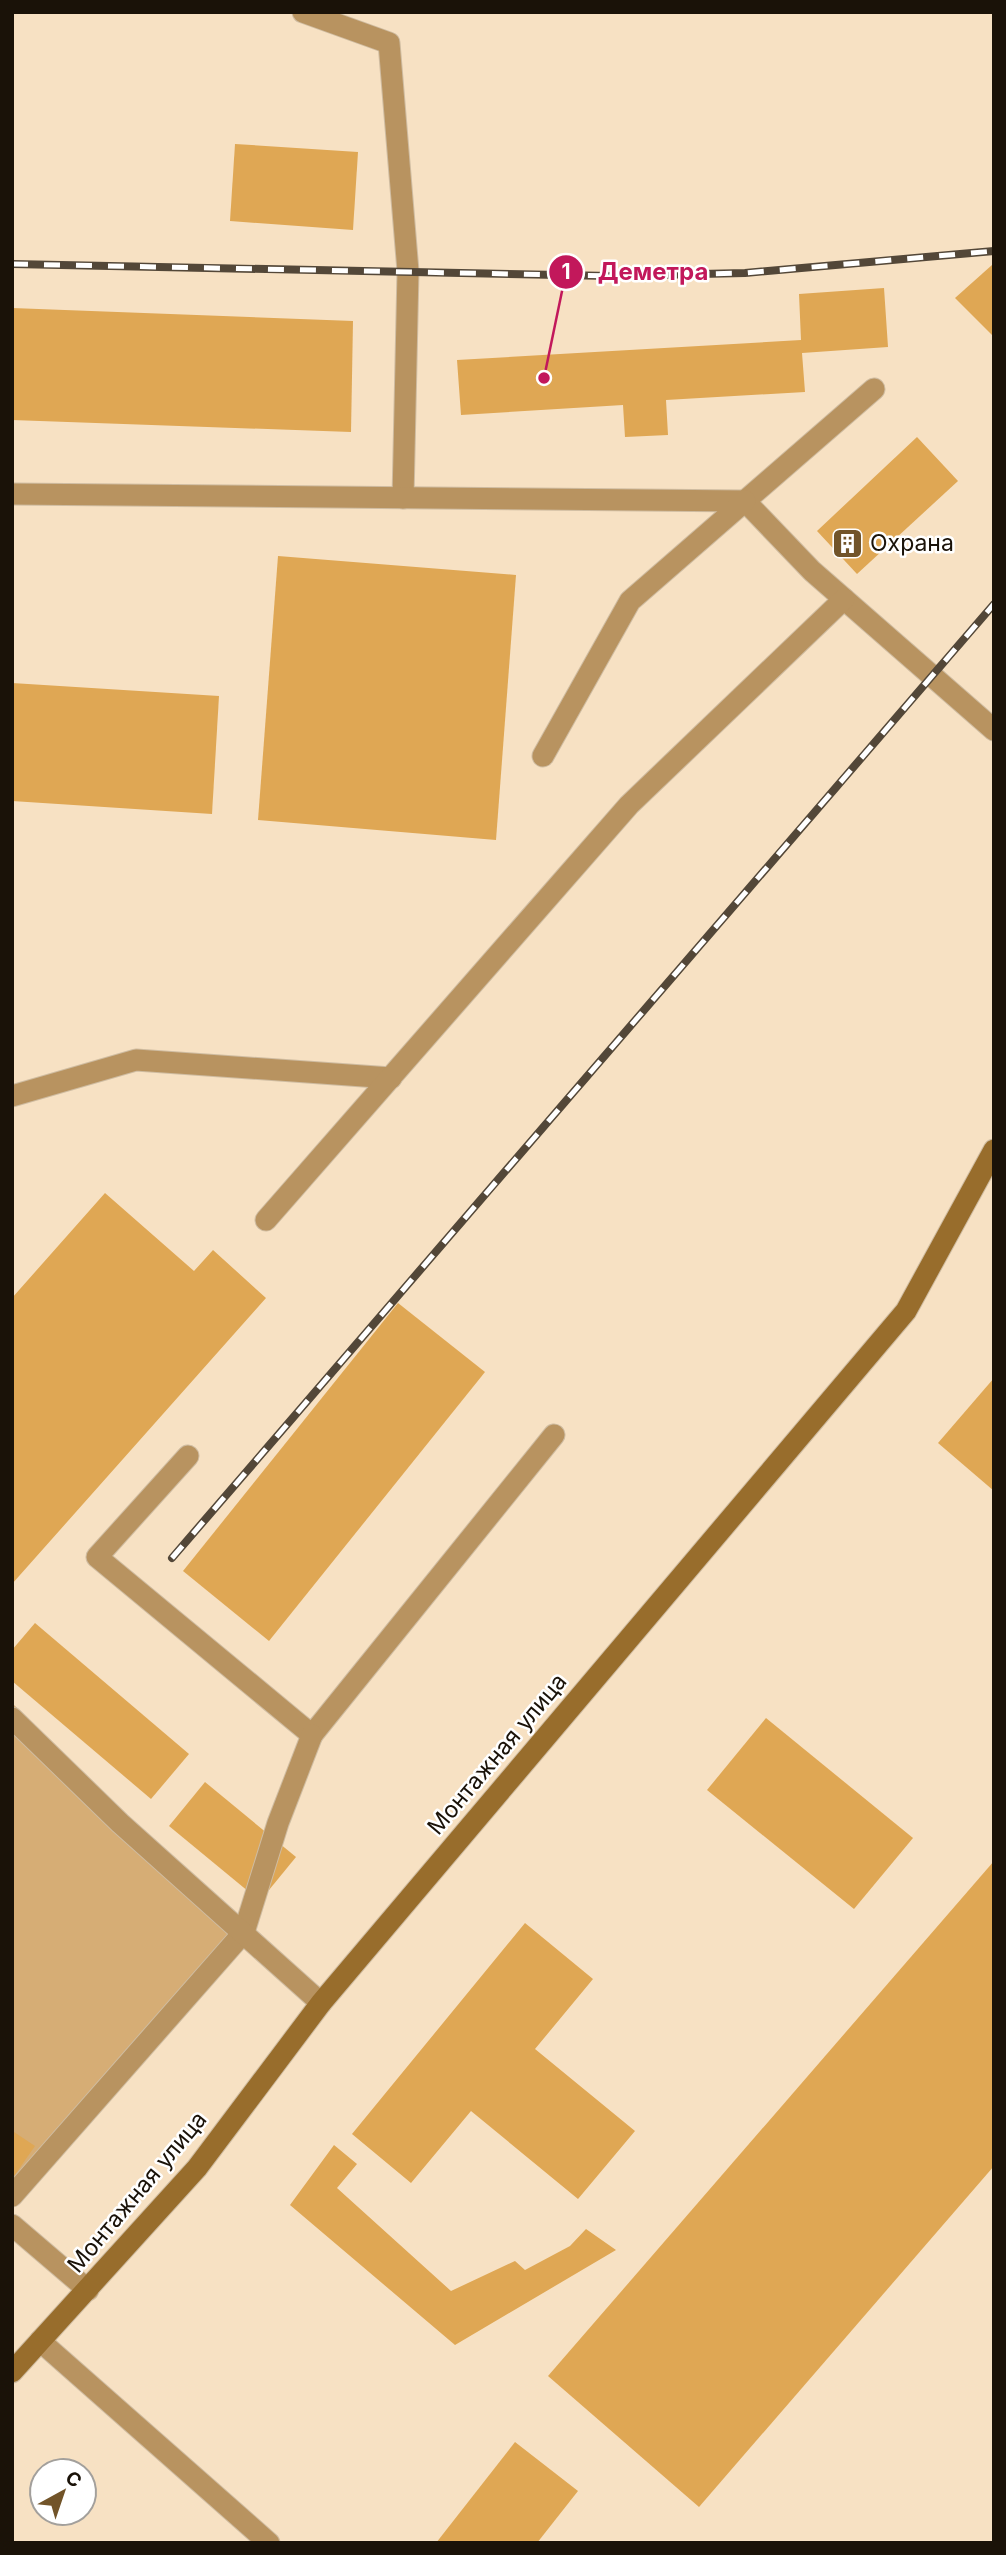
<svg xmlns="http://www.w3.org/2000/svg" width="1006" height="2555" font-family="Inter,sans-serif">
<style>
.green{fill:#d6ad75}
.building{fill:#dfa754}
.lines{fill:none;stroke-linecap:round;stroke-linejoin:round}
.lane-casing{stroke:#cfbca1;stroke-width:23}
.street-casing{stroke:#cfbca1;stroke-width:23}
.secondary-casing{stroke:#cfbca1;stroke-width:23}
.lane{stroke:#b89360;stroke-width:21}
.street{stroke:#b89360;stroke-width:21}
.secondary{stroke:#986d2c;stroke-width:21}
.rail-casing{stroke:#534738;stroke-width:8}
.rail{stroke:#fff;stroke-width:5;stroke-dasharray:16;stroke-linecap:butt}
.labels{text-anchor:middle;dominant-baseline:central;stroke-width:5;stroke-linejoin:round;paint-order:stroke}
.poi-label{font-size:23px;fill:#1a1208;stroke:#fff;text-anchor:start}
.street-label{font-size:23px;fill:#1a1208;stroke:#fff}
.leader{fill:none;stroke:#c2185b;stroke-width:2.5}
.callout-dot{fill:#c2185b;stroke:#fff;stroke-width:2.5}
.mark-label{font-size:21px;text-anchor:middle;font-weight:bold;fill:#fff}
.callout-label{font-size:24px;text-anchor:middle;font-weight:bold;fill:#c2185b;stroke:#fff;stroke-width:5;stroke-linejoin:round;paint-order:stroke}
</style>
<rect width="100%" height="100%" fill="#f7e1c3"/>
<path class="green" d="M12,1703l232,229 -232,270z"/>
<g class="building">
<path d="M235,144l123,8 -5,78 -123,-9z"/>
<path d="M992,265h2v72l-39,-39z"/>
<path d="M884,288l4,59 -86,6 3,39 -139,8 2,35 -43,2 -2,-32 -162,10 -4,-55 344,-20 -2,-46z"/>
<path d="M12,308l341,13 -2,111 -339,-12z"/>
<path d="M917,437l41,44 -101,93 -40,-43z"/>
<path d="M278,556l238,19 -20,265 -238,-20z"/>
<path d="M12,683l207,13 -7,118 -200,-13z"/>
<path d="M105,1193l89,78 19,-21 53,48 -254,286v-286z"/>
<path d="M398,1303l87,69 -216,269 -86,-70z"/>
<path d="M994,1378v113l-56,-48z"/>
<path d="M35,1623l154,131 -38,45 -139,-118v-31z"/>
<path d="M766,1718l147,120 -59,71 -147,-119z"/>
<path d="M205,1782l91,75 -36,44 -91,-75z"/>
<path d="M994,1861v305l-295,341 -151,-131z"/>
<path d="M525,1923l68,56 -58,70 100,82 -57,68 -107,-88 -60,72 -59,-49z"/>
<path d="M14,2132l21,14 -23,33v-44z"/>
<path d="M334,2145l23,19 -20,24 114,103 64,-30 10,9 45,-24 16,-17 30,21 -161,95 -165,-140z"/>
<path d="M515,2442l63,49 -41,52h-101z"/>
</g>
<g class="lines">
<defs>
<g id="lane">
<path d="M303,12l86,31 19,228 -5,227"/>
<path d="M874,389l-129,112 67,70 182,159"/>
<path d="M12,494l733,7"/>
<path d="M543,756l87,-155 115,-100"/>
<path d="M12,1096l124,-36 255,18"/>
<path d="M266,1220l363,-415 215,-206"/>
<path d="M188,1456l-91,101 215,178 242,-300"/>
<path d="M12,2196l232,-264 34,-109 34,-88"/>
<path d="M12,2225l76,65"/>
<path d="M40,2341l229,202"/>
</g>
<path id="street" d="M12,1718l108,105 201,180"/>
<path id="secondary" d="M12,2372l185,-204 124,-165 585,-692 88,-161"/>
</defs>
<use href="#lane" class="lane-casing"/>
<use href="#street" class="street-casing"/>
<use href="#secondary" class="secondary-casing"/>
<use href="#lane" class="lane"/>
<use href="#street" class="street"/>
<use href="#secondary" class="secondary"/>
<defs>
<g id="rail">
<path d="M12,264l599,12 134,-3 249,-22"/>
<path d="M172,1558l822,-954"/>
</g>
</defs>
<use href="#rail" class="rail-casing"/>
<use href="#rail" class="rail"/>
</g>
<defs>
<symbol id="building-square" viewBox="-11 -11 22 22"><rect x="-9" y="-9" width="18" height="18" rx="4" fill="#725429" stroke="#fff"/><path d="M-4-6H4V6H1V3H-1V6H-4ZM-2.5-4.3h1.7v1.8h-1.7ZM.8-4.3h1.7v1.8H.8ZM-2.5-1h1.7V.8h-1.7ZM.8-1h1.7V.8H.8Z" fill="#fff"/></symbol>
</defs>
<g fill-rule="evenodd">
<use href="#building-square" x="830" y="526" width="35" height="35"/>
</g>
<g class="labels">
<g class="poi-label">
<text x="870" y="543">Охрана</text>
</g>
<g class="street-label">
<text transform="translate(497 1754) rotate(-50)">Монтажная улица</text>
<text transform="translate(137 2192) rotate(-50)">Монтажная улица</text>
</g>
</g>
<path class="leader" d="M544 378L566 272"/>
<g class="callout-dot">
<circle cx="544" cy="378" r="7"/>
<circle cx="566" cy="272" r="18"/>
</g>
<g class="mark-label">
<text x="566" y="279">1</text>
</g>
<g class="callout-label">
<text x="653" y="280">Деметра</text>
</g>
<rect width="1006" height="2555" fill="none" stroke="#1a1208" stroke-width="28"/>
<g transform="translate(63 2492) rotate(40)"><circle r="33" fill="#ffffff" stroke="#a3a09c" stroke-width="2"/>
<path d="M0-5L12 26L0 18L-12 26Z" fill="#725429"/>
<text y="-10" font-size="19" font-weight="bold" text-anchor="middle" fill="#1a1208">С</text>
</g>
</svg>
